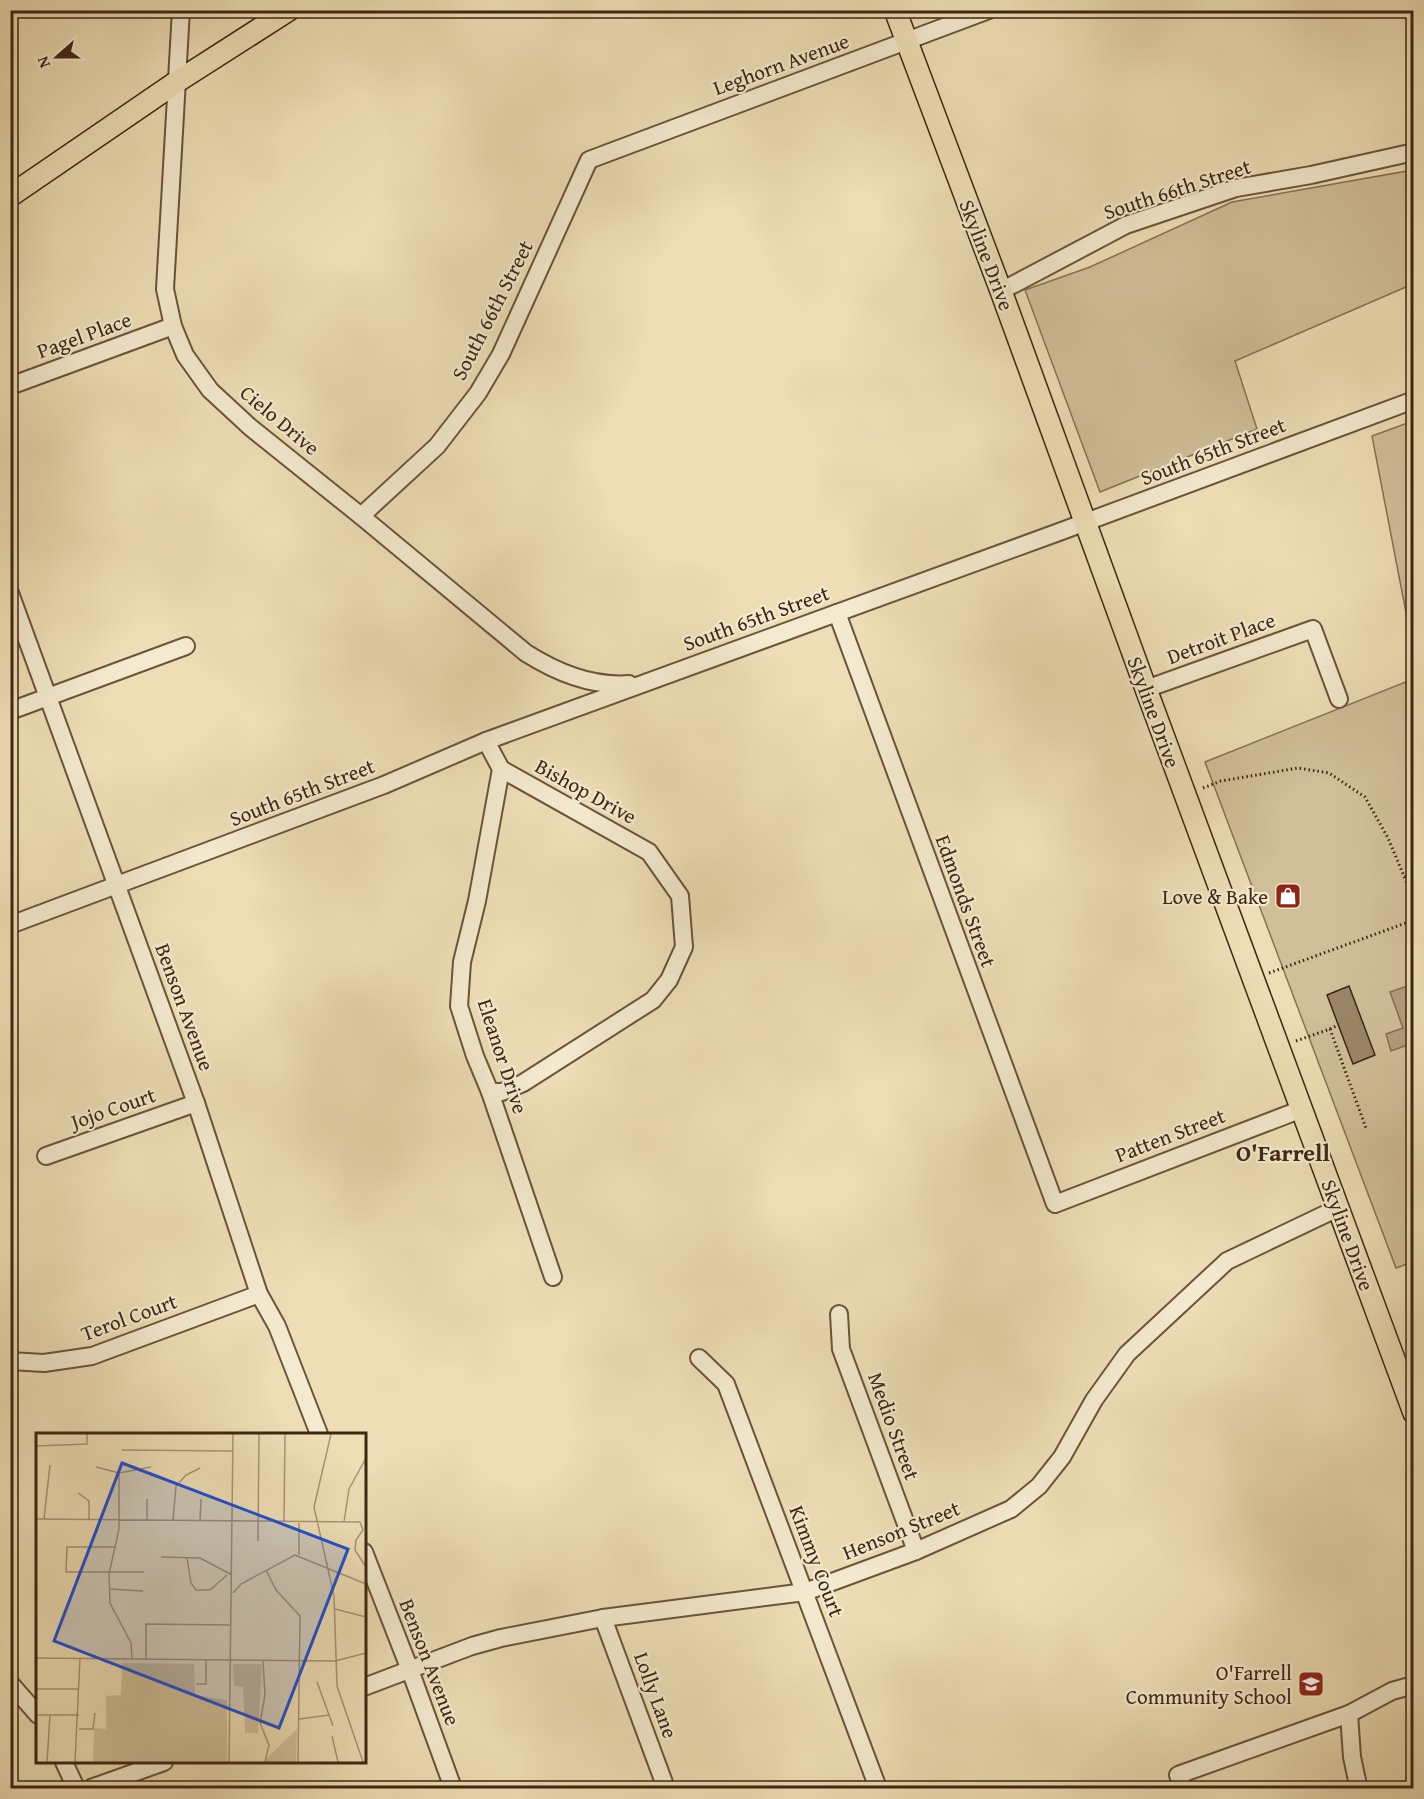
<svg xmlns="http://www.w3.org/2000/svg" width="1424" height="1799" font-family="'Gentium Book Plus',serif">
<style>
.green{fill:#d0bf99;stroke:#877256;stroke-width:1.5}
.water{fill:#b29f7e;stroke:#846f53;stroke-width:1.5}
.building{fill:#9a8667;stroke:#3e2612;stroke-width:1.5}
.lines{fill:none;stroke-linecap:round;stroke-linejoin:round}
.minor-casing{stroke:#6a543b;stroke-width:20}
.major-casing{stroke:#3e2612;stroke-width:24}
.path{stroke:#3e2612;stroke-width:3;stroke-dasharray:1.5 3;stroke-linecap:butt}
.minor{stroke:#f4eacf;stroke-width:16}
.major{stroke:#eedeb5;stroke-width:21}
.labels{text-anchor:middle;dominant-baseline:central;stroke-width:4.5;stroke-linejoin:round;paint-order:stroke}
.street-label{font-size:21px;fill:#3e2612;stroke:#f4eacf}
.poi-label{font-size:21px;fill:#3e2612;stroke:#f4eacf;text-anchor:end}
.quarter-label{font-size:24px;font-weight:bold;fill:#3e2612;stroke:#f4eacf}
.inset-road{fill:none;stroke:#a89474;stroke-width:1.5}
.view{fill:#1d4ed8;fill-opacity:0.15;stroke:#1d4ed8;stroke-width:3}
.inset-edge{fill:none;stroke:#3e2612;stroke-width:3}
</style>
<rect width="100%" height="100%" fill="#eedeb5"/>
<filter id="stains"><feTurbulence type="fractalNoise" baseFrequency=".00333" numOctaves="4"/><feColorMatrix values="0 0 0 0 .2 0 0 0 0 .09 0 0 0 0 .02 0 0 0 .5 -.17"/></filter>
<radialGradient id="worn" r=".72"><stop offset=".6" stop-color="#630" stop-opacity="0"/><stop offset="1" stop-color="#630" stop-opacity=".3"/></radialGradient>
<g class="green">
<path d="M1413,170v114l-178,77 22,68 -157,63 -75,-202 65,-23 142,-65z"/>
<path d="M1413,421h1l-1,228 -41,-213z"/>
<path d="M1413,679v583l-17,6 -191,-506z"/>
</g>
<path class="water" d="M1413,984v59l-22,8 -5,-17 17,-6 -13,-36z"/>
<path class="building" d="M1349,986l26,69 -22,9 -26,-69z"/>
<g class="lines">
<defs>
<g id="minor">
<path d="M181,10l-16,279 8,37 12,29 25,35 40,37 111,89 165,137c30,19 66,34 103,31"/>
<path d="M1001,291l125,-66 110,-37 75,-13 103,-23"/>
<path d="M10,386l163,-60"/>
<path d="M361,516l76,-70 41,-53 23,-39 88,-194 400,-150"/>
<path d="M10,593l186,510 63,191 18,32 42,108"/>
<path d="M837,613l218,591 247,-95"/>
<path d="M1146,689l167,-60 26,70"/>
<path d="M10,711l176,-65"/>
<path d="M486,741l15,28 -24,132 -15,61 -3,44 16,50 15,36 63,185"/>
<path d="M10,925l374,-140 102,-44 573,-209 355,-132"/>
<path d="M490,1092h12l21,-9 130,-83 16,-20 15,-33 -4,-51 -31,-44 -148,-83"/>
<path d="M46,1156l150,-53"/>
<path d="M839,1314l2,35 75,202"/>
<path d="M699,1358l27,26 152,404"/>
<path d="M10,1361l34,2 48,-7 167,-62"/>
<path d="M364,1552l46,118 43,118"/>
<path d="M603,1618l63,170"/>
<path d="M10,1683l28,32"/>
<path d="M364,1687l108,-41 29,-8 102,-20 202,-26 111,-41 95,-42 28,-23 23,-29 32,-57 33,-46 100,-93 111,-53"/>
<path d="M1349,1714l3,43 6,28 -2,3"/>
<path d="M64,1762l12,26"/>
<path d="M91,1788l73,-26"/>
<path d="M1183,1788l-5,-13 171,-61 43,-23 18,-5 4,1"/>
</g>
<g id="major">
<path d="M895,10l106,281 145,398 268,724"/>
<path d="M10,196l168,-115 111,-71"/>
</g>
</defs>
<use href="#minor" class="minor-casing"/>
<use href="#major" class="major-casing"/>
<g class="path">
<path d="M1203,788l18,-7 77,-13 31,5 36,24 23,41 26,62"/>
<path d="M1405,875l9,6"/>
<path d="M1269,973l145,-53"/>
<path d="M1330,1029l8,-4"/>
<path d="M1296,1041l34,-12 36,99"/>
</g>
<use href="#minor" class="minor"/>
<use href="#major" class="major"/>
</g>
<defs>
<symbol id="shop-square" viewBox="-11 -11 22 22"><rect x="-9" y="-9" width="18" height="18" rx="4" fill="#8f2418" stroke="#f4eacf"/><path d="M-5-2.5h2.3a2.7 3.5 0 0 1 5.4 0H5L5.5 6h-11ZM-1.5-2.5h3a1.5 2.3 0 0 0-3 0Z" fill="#fff"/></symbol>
<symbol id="school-square" viewBox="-11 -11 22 22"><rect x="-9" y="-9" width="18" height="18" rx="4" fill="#8f2418" stroke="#f4eacf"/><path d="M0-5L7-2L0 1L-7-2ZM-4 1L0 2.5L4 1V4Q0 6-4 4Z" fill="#fff"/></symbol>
</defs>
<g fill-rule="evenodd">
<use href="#shop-square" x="1273" y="881" width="30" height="30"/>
<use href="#school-square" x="1296" y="1669" width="30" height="30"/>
</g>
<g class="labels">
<g class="street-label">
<text transform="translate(781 64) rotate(-20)">Leghorn Avenue</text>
<text transform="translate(1177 189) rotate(-18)">South 66th Street</text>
<text transform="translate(987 255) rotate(69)">Skyline Drive</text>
<text transform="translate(492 310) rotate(-63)">South 66th Street</text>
<text transform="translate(84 335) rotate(-20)">Pagel Place</text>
<text transform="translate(280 420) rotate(40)">Cielo Drive</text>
<text transform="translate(1213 451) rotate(-21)">South 65th Street</text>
<text transform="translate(756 618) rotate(-20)">South 65th Street</text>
<text transform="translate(1221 638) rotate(-20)">Detroit Place</text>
<text transform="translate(1154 712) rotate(70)">Skyline Drive</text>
<text transform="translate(586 791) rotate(29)">Bishop Drive</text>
<text transform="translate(302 792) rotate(-21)">South 65th Street</text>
<text transform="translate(966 901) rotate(70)">Edmonds Street</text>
<text transform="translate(185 1007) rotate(70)">Benson Avenue</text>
<text transform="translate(503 1056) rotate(72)">Eleanor Drive</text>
<text transform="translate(113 1108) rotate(-19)">Jojo Court</text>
<text transform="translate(1170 1135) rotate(-21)">Patten Street</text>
<text transform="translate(1348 1235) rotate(70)">Skyline Drive</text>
<text transform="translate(129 1317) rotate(-20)">Terol Court</text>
<text transform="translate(894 1426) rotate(70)">Medio Street</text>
<text transform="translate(901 1530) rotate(-22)">Henson Street</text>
<text transform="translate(817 1561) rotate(69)">Kimmy Court</text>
<text transform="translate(430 1662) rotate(69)">Benson Avenue</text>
<text transform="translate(656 1695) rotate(70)">Lolly Lane</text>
</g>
<g class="poi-label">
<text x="1268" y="896">Love &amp; Bake</text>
<text x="1292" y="1672">O'Farrell<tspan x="1292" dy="24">Community School</tspan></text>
</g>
<g class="quarter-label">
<text x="1283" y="1152">O'Farrell</text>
</g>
</g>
<g transform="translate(36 1433)">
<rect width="330" height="330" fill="#eedeb5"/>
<path d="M86,230l72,1 1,31 32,5v62h-134l1,-34 12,1v-33l15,-1zM197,231h29l-4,69h-13l-2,-46 -9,-1zM261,296l-1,33h-30v-3z" fill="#d0bf99"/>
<path class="inset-road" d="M295,1l-17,73 20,89 3,90 26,76M0,13l51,-2v-10M86,17l110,1M60,34l23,6 32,-6M83,40v56l-10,45 1,29 21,40 1,16M42,60l11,8v19M0,86l324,3 3,8 -7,10 -1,10 11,17M8,86l6,-54M111,87v-21M137,87l3,-34 10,-11 14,-7M164,88l1,-22M248,89l1,-88M308,89l5,-33 17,-31M222,108l1,-107M80,114h-49l-1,25h78M263,122v-32M125,124l39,1 32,17M151,125l4,25 5,7h14l17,-15M230,137l10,20 24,26 -2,146M73,156l34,2M197,160l8,-9 54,-29 71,29M299,176l31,8M0,225l299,3 31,-8M110,226v-35l85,1M227,228l2,34 -5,28 9,22 -4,17M281,249l16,44M160,251h10v-24M0,256h43M0,282h43M263,286l30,-4M43,296h14l2,-16M296,303l6,26M11,329l3,-47M39,329l5,-104M193,329l4,-328"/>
<path class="view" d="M86,30l226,86 -69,179 -225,-87z"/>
<rect width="330" height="330" class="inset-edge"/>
</g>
<rect width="1424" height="1799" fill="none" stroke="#eedeb5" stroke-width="36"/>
<rect x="12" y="12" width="1400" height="1775" fill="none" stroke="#3e2612" stroke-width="3"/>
<rect x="18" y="18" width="1388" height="1763" fill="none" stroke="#3e2612" stroke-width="1.5"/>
<g transform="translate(57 57) rotate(249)" stroke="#f4eacf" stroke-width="4.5" paint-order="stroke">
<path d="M0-4.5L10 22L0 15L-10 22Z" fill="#3e2612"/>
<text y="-9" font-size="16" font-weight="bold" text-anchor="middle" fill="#3e2612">N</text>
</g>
<rect width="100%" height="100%" filter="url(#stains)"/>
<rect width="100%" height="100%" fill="url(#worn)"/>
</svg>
